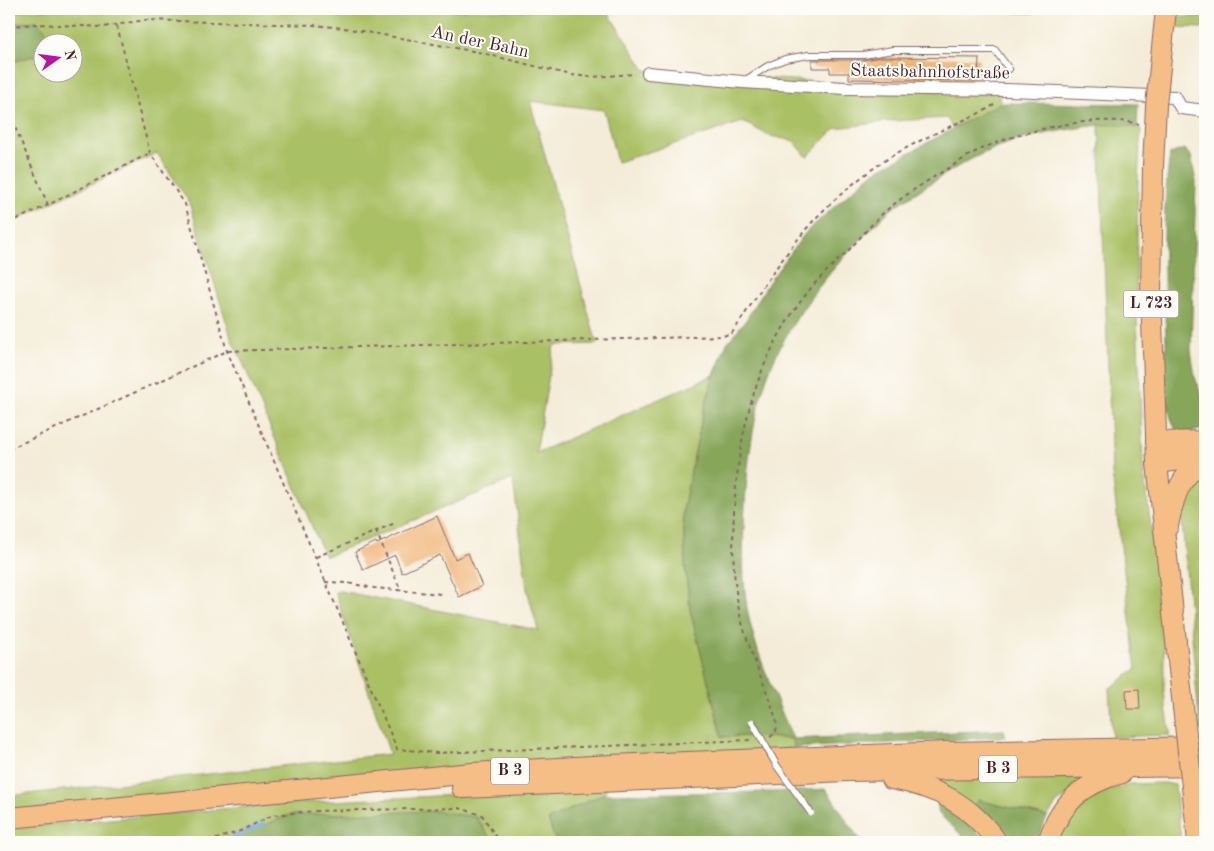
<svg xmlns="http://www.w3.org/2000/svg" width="1214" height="851" font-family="'Old Standard TT',serif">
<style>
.green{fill:#aac065;stroke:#7a7048}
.forest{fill:#87a65a;stroke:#686242}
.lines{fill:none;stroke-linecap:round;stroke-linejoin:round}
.stream{stroke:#689ed5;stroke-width:4}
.building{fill:#f1b477}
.lane-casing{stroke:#866768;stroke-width:8}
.street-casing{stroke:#866768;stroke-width:14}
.primary-casing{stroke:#866768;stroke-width:22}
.path{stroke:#866768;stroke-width:2;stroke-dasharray:4 4;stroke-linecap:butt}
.lane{stroke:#fff;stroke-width:6}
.street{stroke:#fff;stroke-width:12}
.primary{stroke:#f6be87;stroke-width:20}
.rail{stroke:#4a1f2b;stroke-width:4}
.lane-bridge-casing{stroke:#866768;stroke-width:8;stroke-linecap:butt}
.primary-bridge-casing{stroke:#866768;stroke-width:22;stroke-linecap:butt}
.lane-bridge{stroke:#fff;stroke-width:6}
.primary-bridge{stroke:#f6be87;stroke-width:20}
.labels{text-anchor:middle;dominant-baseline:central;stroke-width:4;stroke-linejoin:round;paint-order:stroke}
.shield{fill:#fdfcf7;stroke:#806168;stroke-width:1}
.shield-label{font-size:16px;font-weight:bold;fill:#4a1f2b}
.street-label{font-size:18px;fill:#4a1f2b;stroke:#fdfcf7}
</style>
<rect width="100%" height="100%" fill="#fdfcf7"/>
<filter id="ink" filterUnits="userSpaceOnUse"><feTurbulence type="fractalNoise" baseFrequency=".02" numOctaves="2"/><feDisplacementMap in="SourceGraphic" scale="10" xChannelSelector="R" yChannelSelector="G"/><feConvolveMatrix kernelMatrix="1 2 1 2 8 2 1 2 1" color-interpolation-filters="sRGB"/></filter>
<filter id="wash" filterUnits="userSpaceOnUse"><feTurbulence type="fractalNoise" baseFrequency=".0096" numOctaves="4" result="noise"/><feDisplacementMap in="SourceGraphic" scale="20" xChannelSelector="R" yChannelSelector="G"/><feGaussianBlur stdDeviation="1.12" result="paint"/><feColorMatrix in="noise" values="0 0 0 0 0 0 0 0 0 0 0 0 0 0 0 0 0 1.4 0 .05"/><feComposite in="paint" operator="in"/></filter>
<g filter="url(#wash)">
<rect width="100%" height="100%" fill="#f4ecd8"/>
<g class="green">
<path d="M64,9h217v3h14v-3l312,2 38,59 354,24 1,9 -14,9 -34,16 -5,-10 -55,3 -56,7 -29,29 -13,-16 -24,-5 -27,-14 -126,40 -13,-52 -74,-9 67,243 -43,1 -18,108 178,-78 -11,38 -20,97 2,55 5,45 32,126h29l42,3 1,9 -40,4 -745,59v-15l381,-42 -55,-162 5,-1 198,39 -11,-41 -14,-110 -188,78 -85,-201 -7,-13 -44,-141 -32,-49 -148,70v-159l13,-5 20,-5v18h30v-30h-14l-21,-21 -28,2v-12z"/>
<path d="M1175,17h30v11l-31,-1z"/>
<path d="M1124,124l17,5 -3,51 -2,114 7,172 21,163v63l6,41 -1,2 -57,2 -3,-48 27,-20 -24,-196 -13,-348z"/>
<path d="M1205,472v258h-5l-19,-220 10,-27z"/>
<path d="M926,775l167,2 -36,26 -10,14 -69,-17 -4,6 -37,-21z"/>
<path d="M1165,783l10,2 6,57h-126l13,-26 17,-16 22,-10 23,-6z"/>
<path d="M607,788l-4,6 -55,26 8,22h-63l-17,-25 -186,-2 -68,27h-213v-14l280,-25z"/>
</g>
<g class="forest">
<path d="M37,21l21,21h-16v12l-20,5 -13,5v-39z"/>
<path d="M1000,103l138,1 -1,24c-20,-6 -39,-3 -59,0 -47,7 -80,15 -121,39 -23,14 -46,28 -68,44 -9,8 -18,19 -27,27 -36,37 -68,77 -89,124 -19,43 -25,96 -28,142 -2,39 -4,81 5,119 10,40 27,78 43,116l211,-9 2,7 -212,11 -1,-9 -42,-3 -29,1 -32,-127 -5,-45 -2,-55 20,-97 11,-38 13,-32 19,-23 23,-38 37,-50 66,-59z"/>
<path d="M1184,149l7,7 5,26 -5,168 4,27 5,15 5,8v29l-21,4 -8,-3c-13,-23 -10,-63 -10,-90 -2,-61 -5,-124 4,-186z"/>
<path d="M826,789l29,44 8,9h-307l-8,-22 55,-26 169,-2z"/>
<path d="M938,800l20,11 29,31h-18l-31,-29z"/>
<path d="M978,800l69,17 -11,25h-33l-29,-36z"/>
<path d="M436,811l40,6 17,25h-271l68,-27z"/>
</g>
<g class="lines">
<path class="stream" d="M223,842l40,-18"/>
</g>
<g id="blocks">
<g class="building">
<path d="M881,57l98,1 -1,23 -129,-2v-6h-19v-5h-18v-8h51z"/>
<path d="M437,516l18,43 13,-6 14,33 -23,11 -19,-42 -38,18 -7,-18 -32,15 -8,-18 21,-10 1,2z"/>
<path d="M1139,689l1,20h-13l-1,-19z"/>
</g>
</g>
</g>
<g filter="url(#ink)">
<use href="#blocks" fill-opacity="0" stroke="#866768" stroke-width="1"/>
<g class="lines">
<defs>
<path id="lane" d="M744,81l24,-15 17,-7 24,-4h54l30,-5h102l14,19"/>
<path id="street" d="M648,73l94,9 103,6 163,2 167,7 6,11 24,3"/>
<g id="primary">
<path d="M1153,166l-2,127 6,170 26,244"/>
<path d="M1156,442l49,-1"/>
<path d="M1157,463l48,-6"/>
<path d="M1168,526c5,-26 11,-52 37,-65"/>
<path d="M891,779c46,8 79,25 106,63"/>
<path d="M462,788l385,-17 358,-5"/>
<path d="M1194,804l4,38"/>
<path d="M9,818l463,-45 138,-8 337,-13 258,-5"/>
<path d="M1048,842c12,-39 35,-59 74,-69"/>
</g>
</defs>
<use href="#lane" class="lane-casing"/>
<use href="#street" class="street-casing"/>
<use href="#primary" class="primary-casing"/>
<g class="path">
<path d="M9,26l28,-2 66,3 42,-7 168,5 31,3 134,24 93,23 20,2 44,-3"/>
<path d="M117,26l33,127 35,51 42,147 170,398 39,4 314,-13"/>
<path d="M9,113l39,92 102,-52"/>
<path d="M9,223l39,-18"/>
<path d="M9,449l218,-98 496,-15 9,-3 5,-7c21,-32 42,-64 66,-93 20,-26 61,-60 89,-77 29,-17 61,-31 92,-45l13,-8"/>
<path d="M376,531l25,60"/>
<path d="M316,557l79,-34"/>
<path d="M325,582l22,1 27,5 67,6"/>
<path d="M770,737c8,-4 7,-10 6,-18 -11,-35 -27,-68 -36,-104 -8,-38 -8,-79 -5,-117 6,-80 25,-147 76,-210 11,-13 24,-25 36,-36 13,-14 26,-30 41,-43 18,-15 39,-28 59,-40 11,-6 21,-14 32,-19 40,-19 118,-37 160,-26"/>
<path d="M208,842l32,-11 33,-16 42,-4 144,-3 23,7 17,27"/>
</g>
<use href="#lane" class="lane"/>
<use href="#street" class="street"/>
<use href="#primary" class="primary"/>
<path class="rail" d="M972,9l233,1"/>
<defs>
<path id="lane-bridge" d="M752,722l25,44 34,47"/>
<g id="primary-bridge">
<path d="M1153,166l3,-60 10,-97"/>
<path d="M1183,707l11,97"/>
</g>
</defs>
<use href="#lane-bridge" class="lane-bridge-casing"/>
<use href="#primary-bridge" class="primary-bridge-casing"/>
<use href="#lane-bridge" class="lane-bridge"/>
<use href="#primary-bridge" class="primary-bridge"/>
</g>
</g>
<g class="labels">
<g class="shield">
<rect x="1123.5" y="290.5" width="55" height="27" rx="4"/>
<rect x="979" y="755.5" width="38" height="27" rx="4"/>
<rect x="491" y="757.5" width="38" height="27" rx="4"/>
</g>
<g class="shield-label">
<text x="1151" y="304">L 723</text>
<text x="998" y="769">B 3</text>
<text x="510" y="771">B 3</text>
</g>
<g class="street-label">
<text transform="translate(480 42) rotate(12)">An der Bahn</text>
<text transform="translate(930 72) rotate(1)">Staatsbahnhofstraße</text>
</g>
</g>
<rect width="1214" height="851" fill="none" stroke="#fdfcf7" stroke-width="30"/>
<g transform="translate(58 58) rotate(76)"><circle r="24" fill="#fdfcf7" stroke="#b5a4a5"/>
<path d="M0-4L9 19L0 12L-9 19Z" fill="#b5179e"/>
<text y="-8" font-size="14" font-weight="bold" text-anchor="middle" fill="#4a1f2b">N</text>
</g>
</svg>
